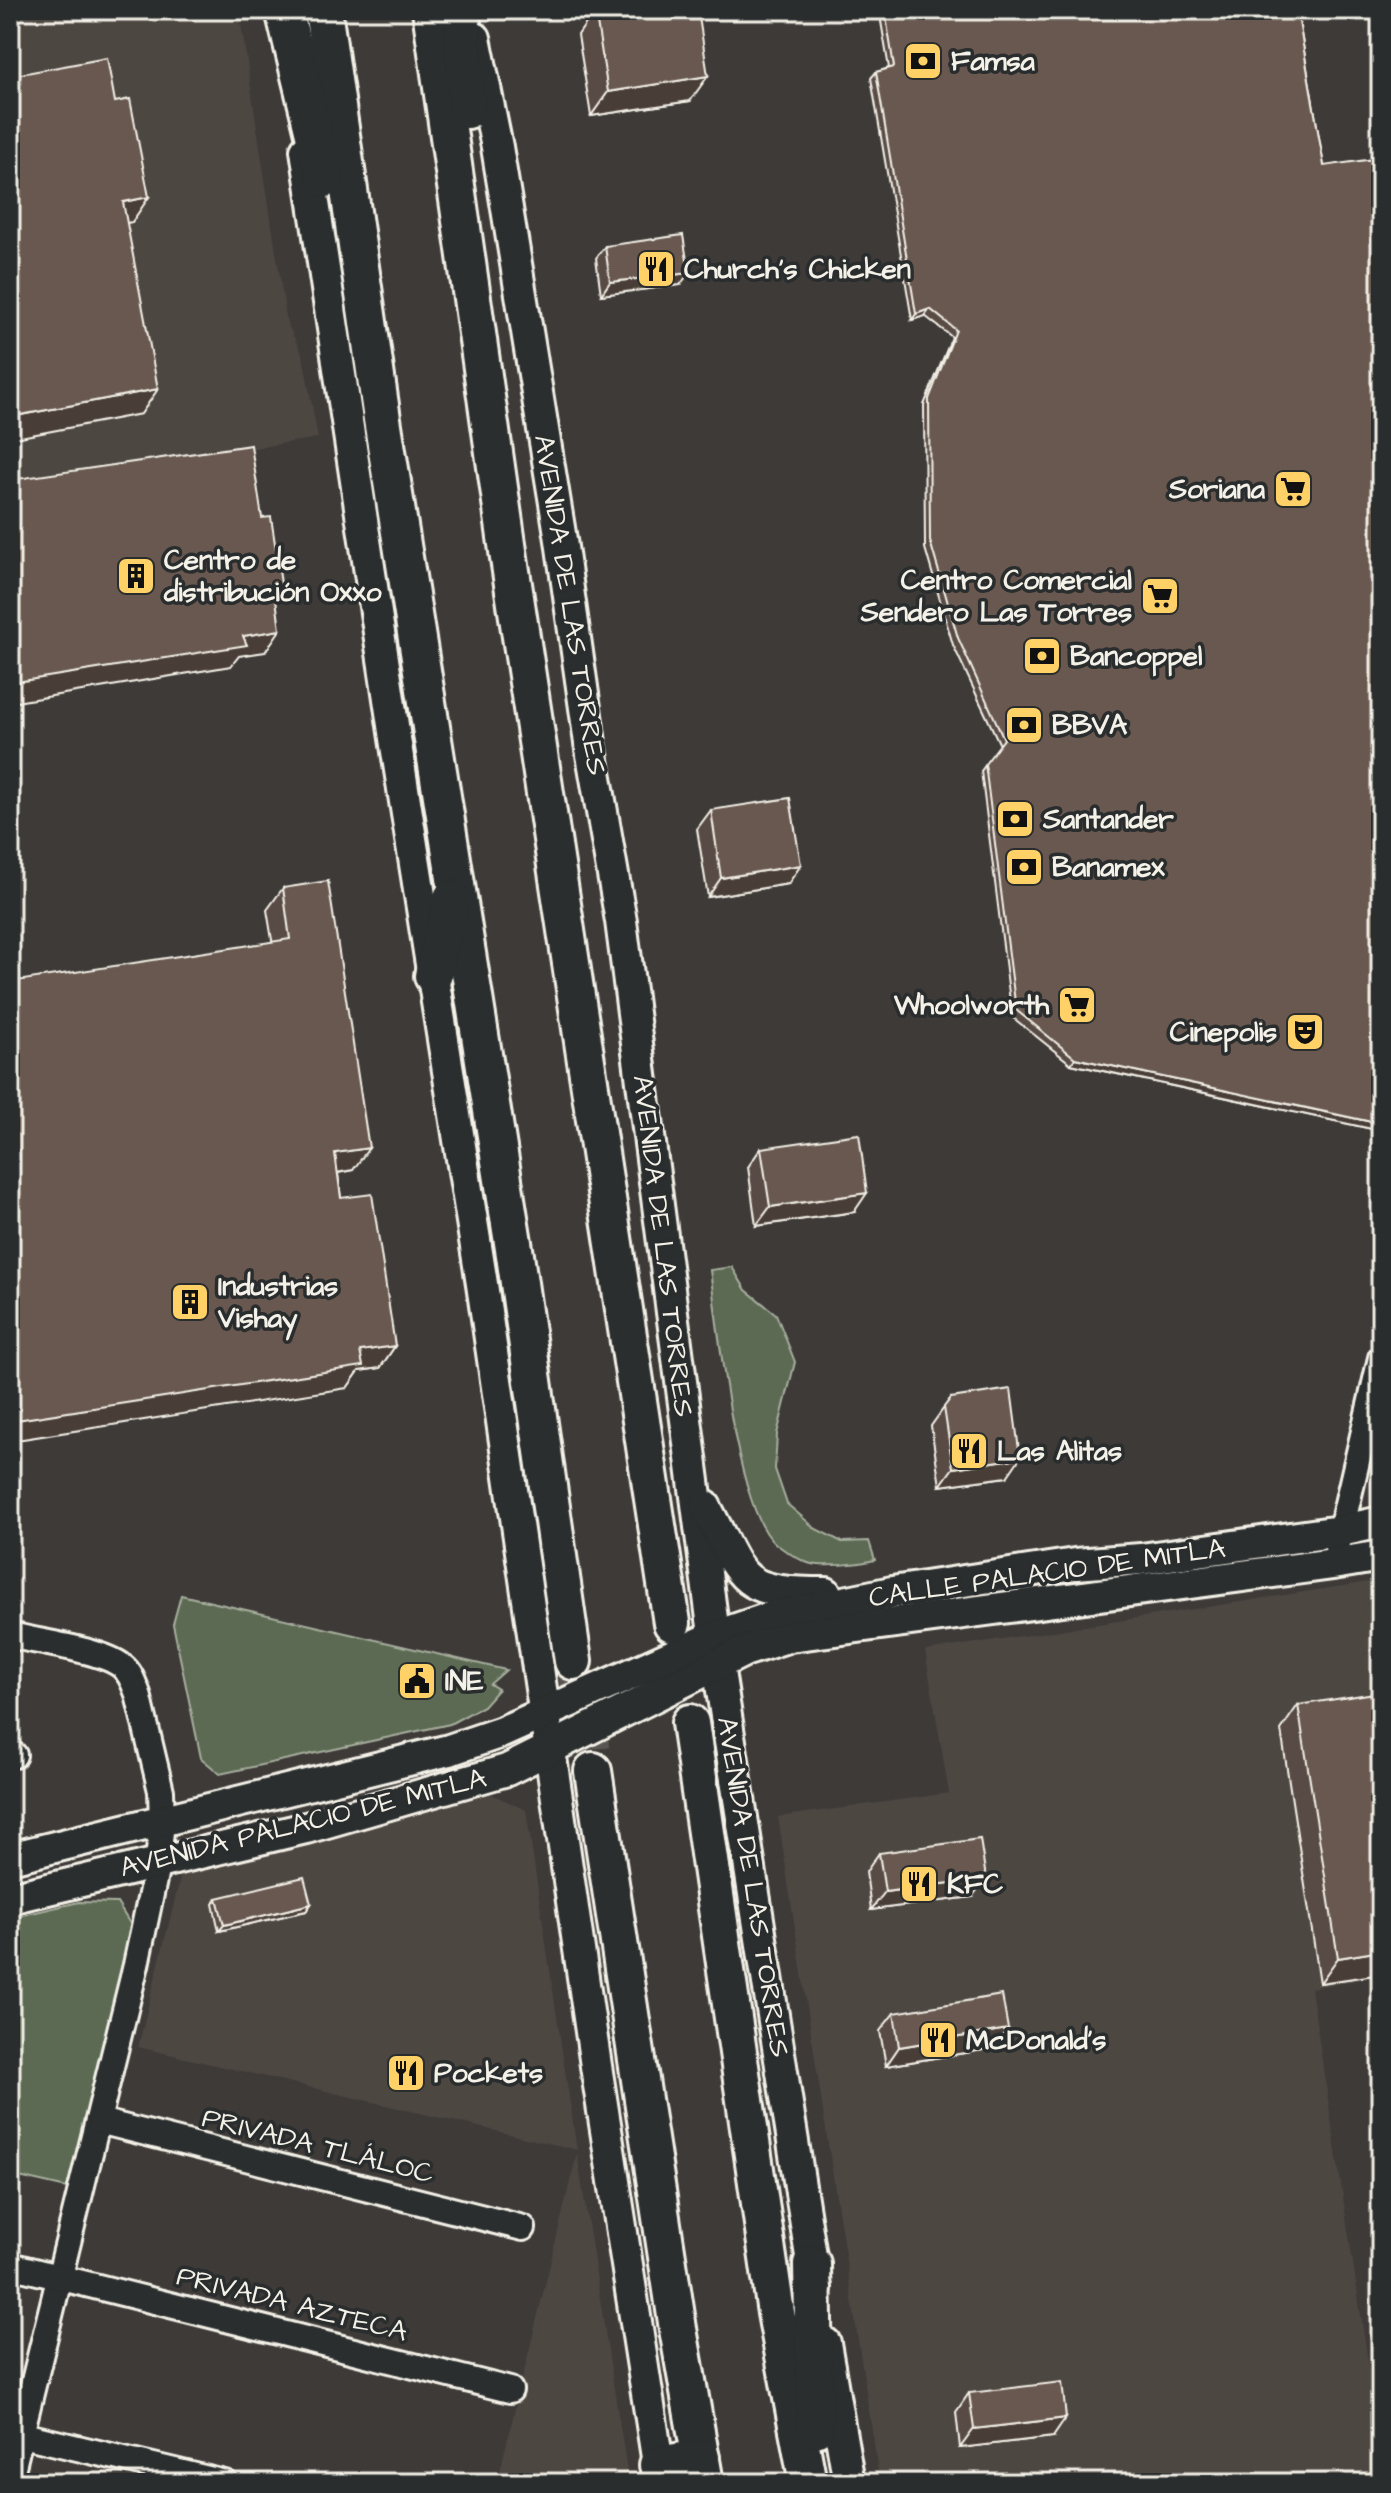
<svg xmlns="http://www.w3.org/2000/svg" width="1391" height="2493" font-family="'Architects Daughter',sans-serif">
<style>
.built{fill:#4d4642}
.green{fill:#5b6b53;stroke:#a8ae9e;stroke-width:2}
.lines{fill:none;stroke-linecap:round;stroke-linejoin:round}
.highway-tunnel{stroke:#585552;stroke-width:36;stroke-dasharray:36 18;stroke-linecap:butt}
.minor-casing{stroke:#f4f1e8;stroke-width:30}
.major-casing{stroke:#f4f1e8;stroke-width:36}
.highway-casing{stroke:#f4f1e8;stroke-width:42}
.minor{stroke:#2a2d2e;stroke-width:24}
.major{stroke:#2a2d2e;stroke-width:30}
.highway{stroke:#2a2d2e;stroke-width:36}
.wall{fill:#594c45;stroke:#f4f1e8;stroke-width:2}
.shaded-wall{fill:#493e38;stroke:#f4f1e8;stroke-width:2}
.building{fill:#685850;stroke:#f4f1e8;stroke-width:2}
.labels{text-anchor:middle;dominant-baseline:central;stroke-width:7;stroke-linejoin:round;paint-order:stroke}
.poi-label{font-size:28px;font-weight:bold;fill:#f4f1e8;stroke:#2a2d2e;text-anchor:start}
.street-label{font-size:28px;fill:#f4f1e8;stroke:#2a2d2e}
</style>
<rect width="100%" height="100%" fill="#3d3a38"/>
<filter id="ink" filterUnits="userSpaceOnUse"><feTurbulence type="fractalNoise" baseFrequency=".0125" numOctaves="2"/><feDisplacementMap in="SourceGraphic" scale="16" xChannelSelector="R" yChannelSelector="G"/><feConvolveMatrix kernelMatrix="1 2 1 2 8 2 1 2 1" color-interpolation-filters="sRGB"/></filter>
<g filter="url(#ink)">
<g class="built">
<path d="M10,10h229l48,313 16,32 15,83 -308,49z"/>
<path d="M1381,1580v396l-70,12 70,458v37h-501l-102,-666 171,-24 -24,-142z"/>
<path d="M485,1791l41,19 51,340 -439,-103 45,-180z"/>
<path d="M577,2153l52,330h-132z"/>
</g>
<g class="green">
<path d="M732,1267l14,23 30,24 19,48 -18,72 -2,35 12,35 29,25 26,13 27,-1 6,19c-15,4 -54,8 -67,3 -10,-4 -24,-13 -32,-19 -40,-32 -58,-218 -66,-274z"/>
<path d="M181,1595l325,75 -16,14 8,5 -15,17 -33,18 -230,50 -19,-16 -28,-134z"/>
<path d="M79,1902l38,1 19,30 -69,255 -57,-13v-257z"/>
</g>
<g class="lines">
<path class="highway-tunnel" d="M573,1661l17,74 3,36"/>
<defs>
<g id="minor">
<path d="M1337,1547l44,-189"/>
<path d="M10,1635c28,7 92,15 112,31 9,7 12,18 16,28l23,97 1,30 -4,40 -22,104 -126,514"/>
<path d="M10,1756l4,-1"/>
<path d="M99,2121l424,107"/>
<path d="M10,2265l500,125"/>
<path d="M10,2432l215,51"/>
</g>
<g id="major">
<path d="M475,38l22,109 64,393 29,203 31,178 97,744 98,623"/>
<path d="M306,150l90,595 86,539 114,782 65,417"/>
<path d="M705,1506c40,74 30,87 121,87"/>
<path d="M10,1858l439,-108 53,-18 214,-96 56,-19 120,-25 183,-28 66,-5 199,-28 41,-9"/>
<path d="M10,1898l296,-70 201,-58 237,-119 46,-15 543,-72 48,-8"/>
<path d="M825,2343l24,140"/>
</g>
<g id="highway">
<path d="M323,10l59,409 133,836 58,406"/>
<path d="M431,10l78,548 163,1065"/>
<path d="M461,10l6,100"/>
<path d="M285,14l40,165"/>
<path d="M433,976l19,-78"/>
<path d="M690,1723l86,590 32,170"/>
<path d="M593,1771l85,558 27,154"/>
<path d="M812,2264l3,165"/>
<path d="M658,2465l43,-7"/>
</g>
</defs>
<use href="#minor" class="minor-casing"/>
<use href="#major" class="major-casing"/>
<use href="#highway" class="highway-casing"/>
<use href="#minor" class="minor"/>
<use href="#major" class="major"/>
<use href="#highway" class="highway"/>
</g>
<g class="wall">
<path d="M595,10l95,91 -99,15 -13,-81z"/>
<path d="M879,10h418l27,156 57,40h-3l3,925 -310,-67 -59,-47 -31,-246 19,-26 -47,-100 -28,-97 -1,-143 28,-68 -27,-21 -13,4 -41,-242 5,-6 13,-4z"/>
<path d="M605,246l75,39 -79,10 -5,-37z"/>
<path d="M711,810l77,74 -80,13 -11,-68z"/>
<path d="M283,888l70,282 -15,3 3,25 54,148 -15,22 -21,3 -12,17 -80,-478z"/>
<path d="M761,1148l93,64 -98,14 -8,-59z"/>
<path d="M951,1398l56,79 -67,9 -9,-60z"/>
<path d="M1298,1705l83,269 -61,9 -39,-253z"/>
<path d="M879,1853l93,44 -101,13 -5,-38z"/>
<path d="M217,1898l94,6 -5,7 -87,20 -6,-27z"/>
<path d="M894,2013l101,35 -109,18 -6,-35z"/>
<path d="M969,2393l84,44 -93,11 -4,-36z"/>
</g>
<g class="shaded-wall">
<path d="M708,76l-18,25 -99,15 17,-24z"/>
<path d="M149,197l-17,25 -27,5 18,-25z"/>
<path d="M689,273l-9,12 -79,10 9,-13z"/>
<path d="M930,309l-5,7 -13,4 4,-6z"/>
<path d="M158,389l-17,25 -131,25v-22z"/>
<path d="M280,630l-15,22 -26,4 -8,10 -221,37v-20l233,-47z"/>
<path d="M801,865l-13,19 -80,13 13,-19z"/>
<path d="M1075,1058l306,66v7l-310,-67z"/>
<path d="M369,1148l-16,22 -34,6 16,-23z"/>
<path d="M867,1193l-13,19 -98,14 14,-19z"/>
<path d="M395,1346l-15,22 -21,3 -12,17 -337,53v-20l350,-70z"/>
<path d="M1020,1458l-13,19 -67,9 13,-18z"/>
<path d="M986,1878l-14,19 -101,13 14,-18z"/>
<path d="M311,1904l-5,7 -87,20 5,-6z"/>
<path d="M1381,1951v23l-61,9 18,-25z"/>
<path d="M1008,2029l-13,19 -109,18 13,-19z"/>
<path d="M1066,2418l-13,19 -93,11 14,-19z"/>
</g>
<g class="building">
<path d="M595,10h103l10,66 -100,16z"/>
<path d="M885,10h412l27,156 57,-8v42h-3l1,27 2,1v896l-306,-66 -59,-48 -31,-246 19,-25 -46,-101 -28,-97 -1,-142 27,-69 -26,-21 -14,5 -40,-242 18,-5z"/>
<path d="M107,58l8,44 15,-3 19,98 -26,5 35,187 -148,28v-341z"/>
<path d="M683,235l6,38 -79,9 -5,-36z"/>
<path d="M251,445l11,73 9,-1 11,73 -7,1 5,39 -37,6 4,9 -237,38v-203z"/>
<path d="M790,798l11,67 -80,13 -10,-68z"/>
<path d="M328,881l41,267 -34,5 6,45 31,-4 23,152 -35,5 3,15 -353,55v-439l280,-43 -7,-51z"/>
<path d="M859,1134l8,59 -97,14 -9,-59z"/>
<path d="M1011,1389l9,69 -67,10 -9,-61 7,-9z"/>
<path d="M1381,1692v259l-43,7 -40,-253z"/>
<path d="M980,1839l6,39 -101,14 -6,-39z"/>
<path d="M304,1877l7,27 -87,21 -7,-27z"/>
<path d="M1002,1995l6,34 -109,18 -5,-34z"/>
<path d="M1062,2382l4,36 -92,11 -5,-36z"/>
</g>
</g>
<defs>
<symbol id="bank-square" viewBox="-11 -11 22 22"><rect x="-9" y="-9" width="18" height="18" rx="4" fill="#ffd166" stroke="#2a2d2e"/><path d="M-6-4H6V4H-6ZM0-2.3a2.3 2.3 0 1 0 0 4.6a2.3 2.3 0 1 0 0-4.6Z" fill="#111"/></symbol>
<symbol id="restaurant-square" viewBox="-11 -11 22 22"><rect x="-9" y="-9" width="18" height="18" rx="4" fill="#ffd166" stroke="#2a2d2e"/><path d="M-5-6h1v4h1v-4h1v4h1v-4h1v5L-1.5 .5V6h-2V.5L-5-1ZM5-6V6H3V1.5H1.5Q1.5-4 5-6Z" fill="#111"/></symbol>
<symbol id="supermarket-square" viewBox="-11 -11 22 22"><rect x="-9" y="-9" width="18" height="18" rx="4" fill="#ffd166" stroke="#2a2d2e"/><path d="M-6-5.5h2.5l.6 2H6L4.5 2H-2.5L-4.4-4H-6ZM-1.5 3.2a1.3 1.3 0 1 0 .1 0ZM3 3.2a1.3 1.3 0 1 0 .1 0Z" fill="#111"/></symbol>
<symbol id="building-square" viewBox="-11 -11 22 22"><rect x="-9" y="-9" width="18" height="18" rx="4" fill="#ffd166" stroke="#2a2d2e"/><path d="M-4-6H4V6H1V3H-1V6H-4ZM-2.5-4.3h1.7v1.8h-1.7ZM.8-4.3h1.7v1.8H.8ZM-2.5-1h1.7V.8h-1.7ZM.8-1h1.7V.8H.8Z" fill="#111"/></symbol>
<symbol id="theatre-square" viewBox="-11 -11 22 22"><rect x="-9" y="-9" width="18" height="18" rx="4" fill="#ffd166" stroke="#2a2d2e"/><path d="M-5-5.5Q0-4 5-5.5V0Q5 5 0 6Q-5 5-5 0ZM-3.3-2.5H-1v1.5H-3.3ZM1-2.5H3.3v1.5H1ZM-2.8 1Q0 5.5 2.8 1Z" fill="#111"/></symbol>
<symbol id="civic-square" viewBox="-11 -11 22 22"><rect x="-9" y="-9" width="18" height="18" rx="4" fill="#ffd166" stroke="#2a2d2e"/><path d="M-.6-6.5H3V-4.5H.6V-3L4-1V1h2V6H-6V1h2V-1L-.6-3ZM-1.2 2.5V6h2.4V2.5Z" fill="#111"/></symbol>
</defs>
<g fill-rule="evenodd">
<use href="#bank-square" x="901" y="39" width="44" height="44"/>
<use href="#restaurant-square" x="634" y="247" width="44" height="44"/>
<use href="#supermarket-square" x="1271" y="467" width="44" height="44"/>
<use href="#building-square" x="114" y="554" width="44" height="44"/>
<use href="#supermarket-square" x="1138" y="574" width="44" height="44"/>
<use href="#bank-square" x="1020" y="634" width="44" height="44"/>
<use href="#bank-square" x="1002" y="703" width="44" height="44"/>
<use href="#bank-square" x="993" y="797" width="44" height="44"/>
<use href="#bank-square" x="1002" y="845" width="44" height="44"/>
<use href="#supermarket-square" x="1055" y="983" width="44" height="44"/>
<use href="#theatre-square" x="1283" y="1010" width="44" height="44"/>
<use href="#building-square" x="168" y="1280" width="44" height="44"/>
<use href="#restaurant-square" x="947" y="1429" width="44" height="44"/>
<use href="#civic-square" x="395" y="1659" width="44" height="44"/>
<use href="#restaurant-square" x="897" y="1862" width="44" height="44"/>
<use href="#restaurant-square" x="916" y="2018" width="44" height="44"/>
<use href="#restaurant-square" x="384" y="2051" width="44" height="44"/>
</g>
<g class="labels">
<g class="poi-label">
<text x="951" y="61">Famsa</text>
<text x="684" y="269">Church's Chicken</text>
<text x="1265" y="489" text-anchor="end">Soriana</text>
<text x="164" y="560">Centro de<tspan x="164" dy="32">distribución Oxxo</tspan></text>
<text x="1132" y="580" text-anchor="end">Centro Comercial<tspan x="1132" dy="32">Sendero Las Torres</tspan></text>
<text x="1070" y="656">Bancoppel</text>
<text x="1052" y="725">BBVA</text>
<text x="1043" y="819">Santander</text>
<text x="1052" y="867">Banamex</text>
<text x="1049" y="1005" text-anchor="end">Whoolworth</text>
<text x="1277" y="1032" text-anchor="end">Cinepolis</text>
<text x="218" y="1286">Industrias<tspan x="218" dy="32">Vishay</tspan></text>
<text x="997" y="1451">Las Alitas</text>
<text x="445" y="1681">INE</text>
<text x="947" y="1884">KFC</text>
<text x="966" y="2040">McDonald's</text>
<text x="434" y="2073">Pockets</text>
</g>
<g class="street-label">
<text transform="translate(570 605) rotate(81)">AVENIDA DE LAS TORRES</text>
<text transform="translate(663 1246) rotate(83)">AVENIDA DE LAS TORRES</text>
<text transform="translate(1047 1573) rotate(-8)">CALLE PALACIO DE MITLA</text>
<text transform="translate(303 1823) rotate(-14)">AVENIDA PALACIO DE MITLA</text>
<text transform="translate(753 1887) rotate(81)">AVENIDA DE LAS TORRES</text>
<text transform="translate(318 2146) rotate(14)">PRIVADA TLÁLOC</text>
<text transform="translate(292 2304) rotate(14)">PRIVADA AZTECA</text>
</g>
</g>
<rect width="1391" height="2493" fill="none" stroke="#2a2d2e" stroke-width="40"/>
<rect x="20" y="20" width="1351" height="2453" fill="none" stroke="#f4f1e8" stroke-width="3" filter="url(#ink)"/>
</svg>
